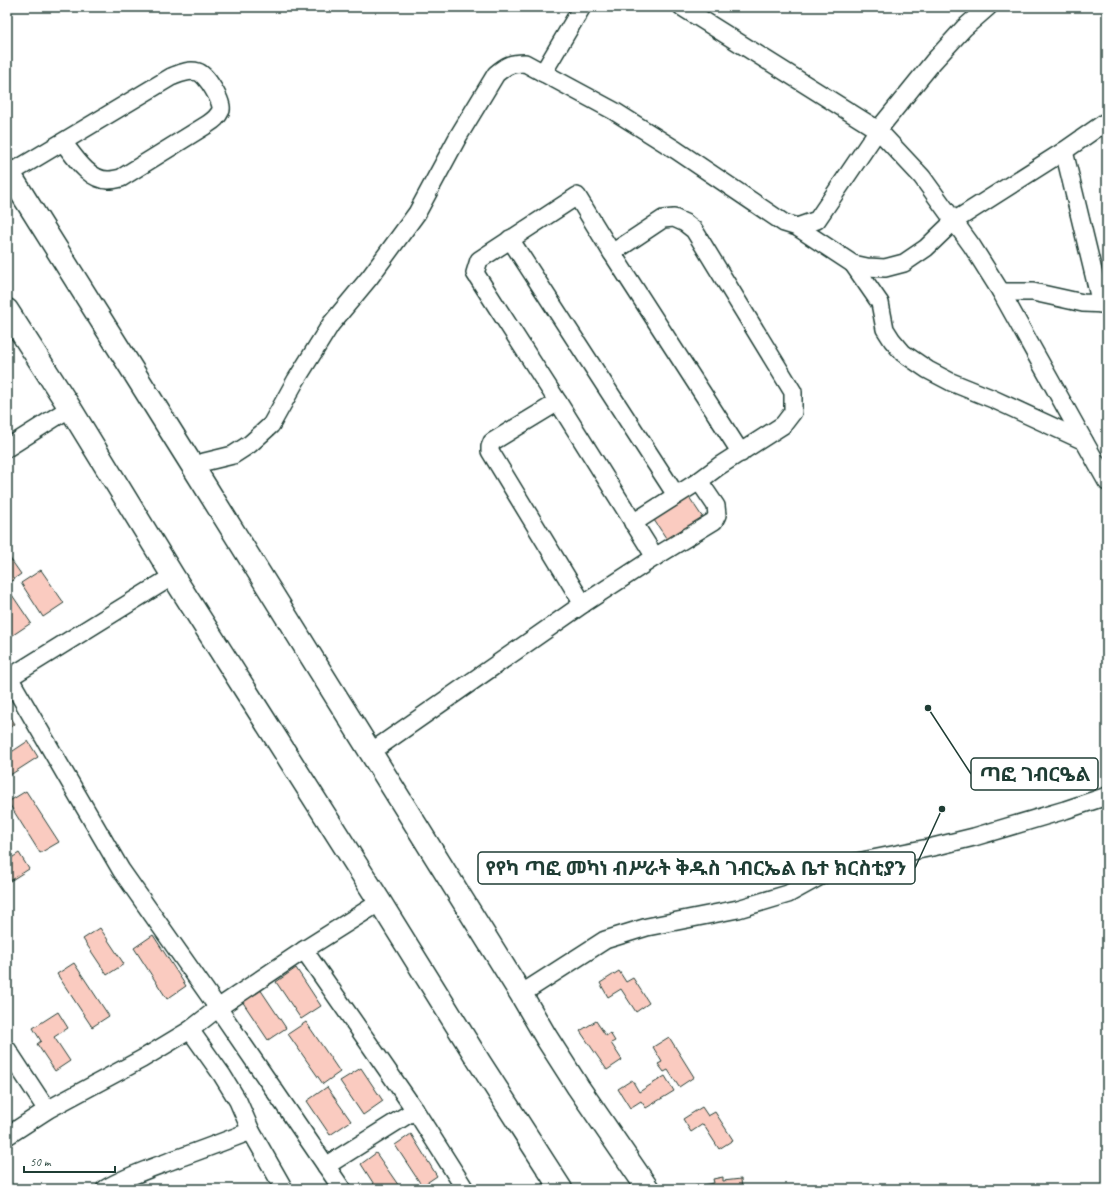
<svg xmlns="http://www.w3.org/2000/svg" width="1114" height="1196" font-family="Caveat,'Noto Sans Ethiopic',sans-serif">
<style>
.building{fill:#facbc0;stroke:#1f3d34}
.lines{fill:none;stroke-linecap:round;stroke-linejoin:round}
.minor-casing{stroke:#1f3d34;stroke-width:20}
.highway-casing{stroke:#1f3d34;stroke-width:25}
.minor{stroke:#fff;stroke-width:17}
.highway{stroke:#fff;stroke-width:22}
.leader{fill:none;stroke:#1f3d34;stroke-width:1.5}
.callout-dot{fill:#1f3d34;stroke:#fff;stroke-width:1.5}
.callout{fill:#fff;stroke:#1f3d34;stroke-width:1.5}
.callout-label{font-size:20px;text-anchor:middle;font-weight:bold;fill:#1f3d34}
</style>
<rect width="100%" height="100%" fill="#fff"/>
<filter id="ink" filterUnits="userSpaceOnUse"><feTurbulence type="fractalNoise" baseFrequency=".025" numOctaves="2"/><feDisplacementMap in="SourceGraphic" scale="8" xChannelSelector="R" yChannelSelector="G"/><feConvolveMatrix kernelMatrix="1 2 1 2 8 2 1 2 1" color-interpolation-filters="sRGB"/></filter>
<g filter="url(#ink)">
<g class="building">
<path d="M687,494l16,24 -35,23 -16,-24z"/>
<path d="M7,554l14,20 -14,10z"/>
<path d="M41,570l23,33 -21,14 -22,-34z"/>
<path d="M8,589l23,34 -21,14 -3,-5v-42z"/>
<path d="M7,711l8,13 -8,5z"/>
<path d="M28,741l10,16 -31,20v-22z"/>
<path d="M26,791l33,51 -19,11 -32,-51z"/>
<path d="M19,853l10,16 -22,14v-22z"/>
<path d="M100,928l24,36 -17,11 -24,-36z"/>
<path d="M153,935l33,51 -19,13 -33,-51z"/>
<path d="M74,963l35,53 -17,11 -35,-53z"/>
<path d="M296,968l25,38 -20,13 -25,-37z"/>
<path d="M619,971l7,11 7,-4 16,25 -13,9 -15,-23 -13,8 -8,-14z"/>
<path d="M260,989l26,39 -18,12 -26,-39z"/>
<path d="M58,1012l10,16 -14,9 16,24 -15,10 -18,-27 4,-3 -8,-13z"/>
<path d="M596,1021l10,15 4,-3 5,8 -4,2 11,17 -15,10 -27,-39z"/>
<path d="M306,1022l34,50 -17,12 -35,-50z"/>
<path d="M669,1037l25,40 -15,10 -11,-17 -4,2 -6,-8 4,-2 -9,-15z"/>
<path d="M361,1068l22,33 -20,14 -23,-34z"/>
<path d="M665,1076l9,15 -28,17 -5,-7 -11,7 -12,-19 14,-9 7,12z"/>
<path d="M327,1087l24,34 -21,14 -23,-34z"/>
<path d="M702,1107l6,9 7,-4 18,28 -14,9 -16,-25 -12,8 -8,-13z"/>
<path d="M411,1134l26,42 -15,10 -27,-41z"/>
<path d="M376,1153l25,36h-24l-16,-25z"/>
<path d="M723,1177v4l18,-2 1,10h-46l-1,-3 19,-3 -1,-4z"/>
</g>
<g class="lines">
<defs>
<g id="minor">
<path d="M682,7l196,123 44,47 50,69 29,46 106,190"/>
<path d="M543,73l39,-66"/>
<path d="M1064,151l37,153"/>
<path d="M9,174l162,-97c8,-3 17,-8 27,-5 8,2 25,30 23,38 -3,7 -7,10 -13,14l-87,54c-4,1 -8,2 -12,2 -20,1 -35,-24 -46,-38"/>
<path d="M797,227l20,-7 61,-90 55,-68 31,-34 24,-21"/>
<path d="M510,239l166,256"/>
<path d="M612,253l51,-34 11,-1 11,5 9,7 99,162v20l-10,13 -64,41 -20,15 -66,42"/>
<path d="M853,264l27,39 5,26 7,11 11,13 25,17 23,12 42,17 91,42"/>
<path d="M1001,292h32l50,11 24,1"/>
<path d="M558,402l-66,40 -2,5v4l93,153"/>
<path d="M7,448l63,-40"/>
<path d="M192,465l41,-10 17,-11 21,-19 25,-45 35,-56 39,-47 47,-64 42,-78 37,-61c11,-9 15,-11 29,-11l89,48 62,39 108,73 13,4 56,37 14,3 18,1 19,-5 22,-15 28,-27 110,-70 43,-30"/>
<path d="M655,557l-97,-155 -83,-129 4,-13 98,-64 35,57 129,200"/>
<path d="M7,674l114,196 97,138 124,181"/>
<path d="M7,679l166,-103"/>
<path d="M371,752l212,-148 72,-47 59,-36 3,-6 -1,-9 -17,-25"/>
<path d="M304,950l111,160 50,79"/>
<path d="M521,994l84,-54 42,-13 91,-18 50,-15 38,-21 31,-11 76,-15 41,-10 91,-27 42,-14"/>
<path d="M190,1030l32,45 16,26 13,30 33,58"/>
<path d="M7,1049l40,61"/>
<path d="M7,1136l40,-26 95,-51 48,-29 28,-22 86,-58 76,-48"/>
<path d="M326,1166l89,-56"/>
<path d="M105,1189c22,-13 44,-20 68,-29 26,-9 52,-19 78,-29"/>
</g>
<g id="highway">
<path d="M7,170l185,295 329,529 25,43 32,50 70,102"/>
<path d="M7,310l63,98 103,168 207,326 100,161 81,126"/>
</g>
</defs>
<use href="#minor" class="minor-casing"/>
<use href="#highway" class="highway-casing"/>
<use href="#minor" class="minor"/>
<use href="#highway" class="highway"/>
</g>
</g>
<path class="leader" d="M928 708L971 774M942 809L915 868"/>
<g class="callout-dot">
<circle cx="928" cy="708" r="4"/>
<circle cx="942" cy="809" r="4"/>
</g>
<g class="callout">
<rect x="971" y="758" width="127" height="32" rx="4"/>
<rect x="478" y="852" width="437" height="32" rx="4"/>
</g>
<g class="callout-label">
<text x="1035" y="781">ጣፎ ገብርዔል</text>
<text x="696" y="875">የየካ ጣፎ መካነ ብሥራት ቅዱስ ገብርኤል ቤተ ክርስቲያን</text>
</g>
<rect width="1114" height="1196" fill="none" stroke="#fff" stroke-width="24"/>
<rect x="12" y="12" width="1090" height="1172" fill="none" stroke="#1f3d34" stroke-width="1.5" filter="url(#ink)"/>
<path d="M24 1166v6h91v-6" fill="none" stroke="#1f3d34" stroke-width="2"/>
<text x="30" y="1166" font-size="12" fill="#1f3d34" stroke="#ffffff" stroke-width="3" paint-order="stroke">50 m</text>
</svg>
